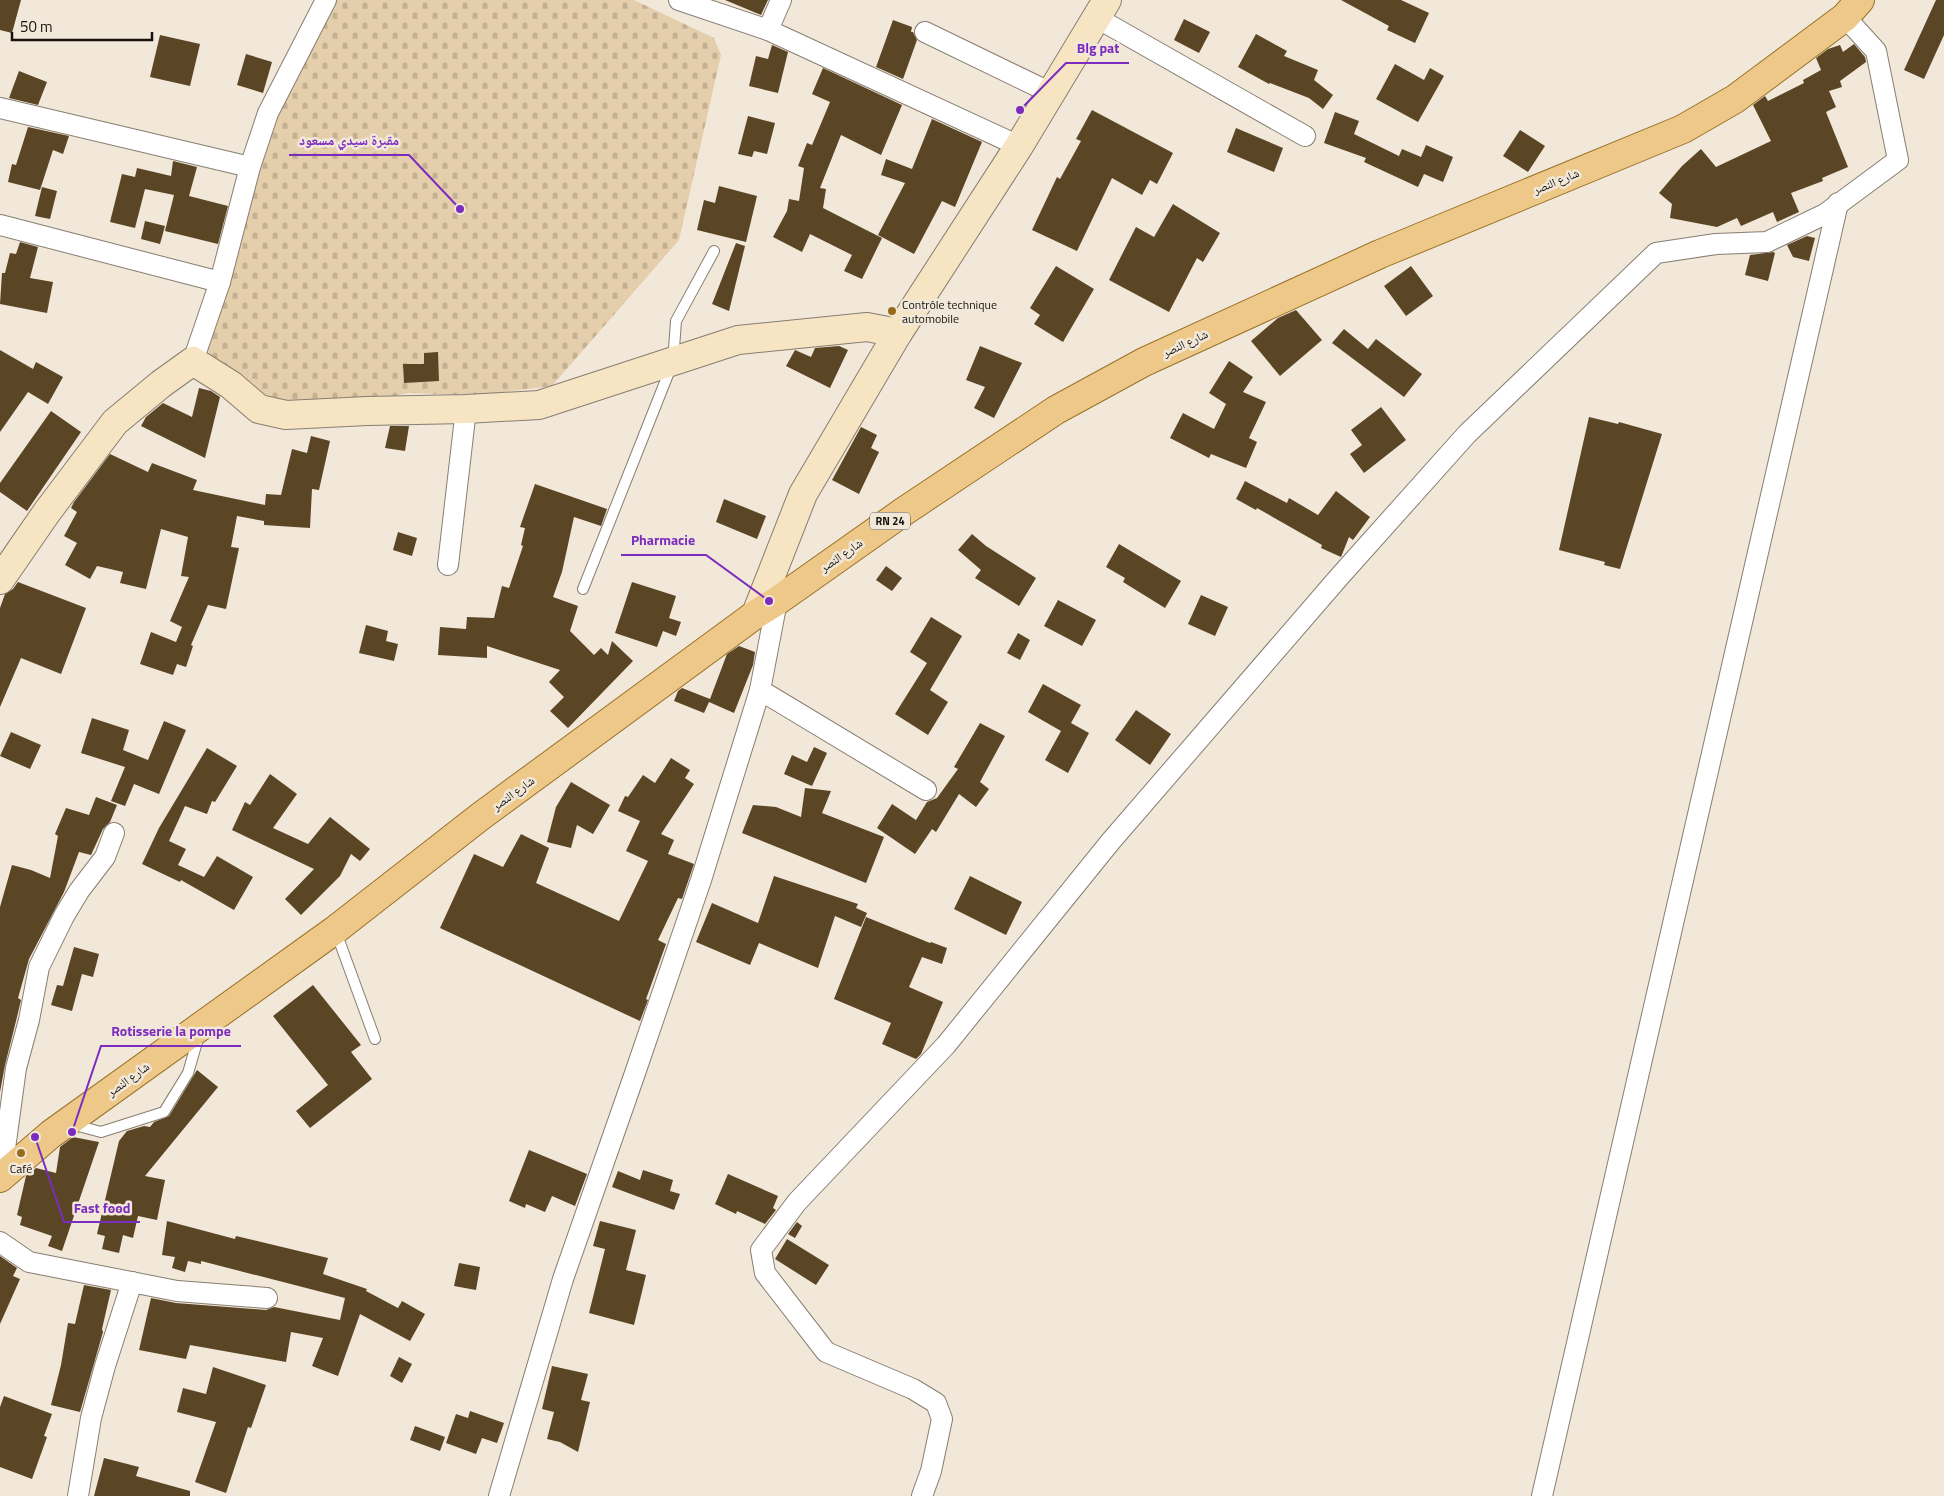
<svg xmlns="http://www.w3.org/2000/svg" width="1944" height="1496" font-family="'Titillium Web','Noto Naskh Arabic',sans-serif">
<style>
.cemetery{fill:url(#cemetery-stones)}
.building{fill:#5a4525}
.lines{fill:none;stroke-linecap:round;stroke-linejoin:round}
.lane-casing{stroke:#877e71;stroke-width:12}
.street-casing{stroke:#877e71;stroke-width:22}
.secondary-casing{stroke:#877e71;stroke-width:30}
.primary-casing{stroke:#9a7129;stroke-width:30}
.lane{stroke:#fff;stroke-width:10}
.street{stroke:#fff;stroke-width:20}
.secondary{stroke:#f6e4c3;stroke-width:28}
.primary{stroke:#edc888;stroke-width:28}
.poi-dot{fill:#976b19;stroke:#f2e8d9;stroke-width:2}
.labels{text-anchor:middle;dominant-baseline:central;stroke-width:5;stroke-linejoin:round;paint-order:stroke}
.shield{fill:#f2e8d9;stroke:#58534b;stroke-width:1}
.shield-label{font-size:11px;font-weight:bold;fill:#16130e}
.street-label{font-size:12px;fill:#16130e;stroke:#f2e8d9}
.poi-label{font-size:12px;fill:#16130e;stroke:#f2e8d9;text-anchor:start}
.leader{fill:none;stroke:#7b2cbf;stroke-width:2}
.callout-dot{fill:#7b2cbf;stroke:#f2e8d9;stroke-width:2}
.callout-label{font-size:14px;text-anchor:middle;font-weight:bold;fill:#7b2cbf;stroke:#f2e8d9;stroke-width:5;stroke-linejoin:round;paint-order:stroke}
</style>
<defs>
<pattern id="cemetery-stones" width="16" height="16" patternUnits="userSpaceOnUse" patternTransform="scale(1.25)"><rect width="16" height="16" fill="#e5ceab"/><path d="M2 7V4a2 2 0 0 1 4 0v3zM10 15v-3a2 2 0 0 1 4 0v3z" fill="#c4b092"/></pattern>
</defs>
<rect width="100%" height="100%" fill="#f2e8d9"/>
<path class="cemetery" d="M332,0h302l80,38 7,17 -42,185 -127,146 -72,9 -72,-2 -69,16 -67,-1 -54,-36 -17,-36 40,-157z"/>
<g class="building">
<path d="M0,0h21l-9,33 -12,-3z"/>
<path d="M725,0h43l-7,15z"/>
<path d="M1341,0h60l28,13 -14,30 -28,-13 2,-4z"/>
<path d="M1936,0h8v35l-20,44 -20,-9z"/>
<path d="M1184,19l26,13 -11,21 -25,-13z"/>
<path d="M893,20l19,7 -1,5h2l4,8 -14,39 -27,-12z"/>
<path d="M1256,34l31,17 -3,5 34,14 -4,10 19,15 -10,14 -14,-11 -39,-15 -1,1 -31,-17z"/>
<path d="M160,35l40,9 -10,42 -40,-9z"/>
<path d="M1854,44l11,13 1,5 -26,19 2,6 -13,4 7,16 -10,5 22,55 -26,11 1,3 -32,12 8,19 -22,10 -4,-10 -32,14 -4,-8 -20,9 -47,-9 2,-14 -13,-11 23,-27 19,-17 15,18 55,-26 -18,-36 12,-9 3,5 36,-18 -1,-3 18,-10 -5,-12 12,-9 12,-4 3,7z"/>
<path d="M772,45l16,7 -10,41 -29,-7 7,-30 12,3z"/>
<path d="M246,54l26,8 -9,31 -26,-8z"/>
<path d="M1395,64l29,16 6,-12 14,8 -26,46 -42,-23z"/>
<path d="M823,68l79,37 -21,50 -40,-20 -21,53 6,1 -3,19 59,30 -20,41 -18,-8 8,-16 -42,-21 -8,18 -29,-15 14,-26 2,-12 10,2 5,-33 -6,-2 9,-23 5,2 18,-43 -18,-8z"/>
<path d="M19,71l28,11 -9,23 -29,-7z"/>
<path d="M1092,110l81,43 -16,31 -7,-4 -8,15 -30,-17 -35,73 -45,-21 25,-53 3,2 21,-38 -5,-2z"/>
<path d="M1335,112l24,9 -5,13 45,22 3,-7 19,8 5,-12 27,12 -10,25 -19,-8 -6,13 -54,-25 2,-4 -42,-15z"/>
<path d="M748,116l27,7 -8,31 -13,-3 -2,6 -14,-3z"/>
<path d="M932,119l50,23 -27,65 -13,-6 -28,53 -36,-19 27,-52 -24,-8 5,-16 26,10z"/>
<path d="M28,127l41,9 -6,18 -10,-4 -13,40 -32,-8 4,-18 4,1z"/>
<path d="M1236,128l47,20 -9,24 -47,-20z"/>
<path d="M1520,130l25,16 -17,26 -25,-16z"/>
<path d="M173,161l24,6 -8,29 39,10 -10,38 -53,-13 9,-36 -29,-6 -10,39 -25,-6 12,-48 13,3 2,-9 34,8z"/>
<path d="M719,186l38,10 -11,46 -49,-12 7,-30 11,3z"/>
<path d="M42,187l15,4 -7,28 -15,-3z"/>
<path d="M1173,204l47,29 -17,29 -6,-4 -28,54 -60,-32 27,-53 18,10z"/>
<path d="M145,221l20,5 -5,18 -19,-5z"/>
<path d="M1807,236l8,2 -6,23 -16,-4 -6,-12z"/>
<path d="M20,242l18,5 -8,31 23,4 -6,31 -47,-9 2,-31h3l5,-20 6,1z"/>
<path d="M736,243l9,3 -16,65 -17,-7z"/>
<path d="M1773,252l2,1 -7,28 -23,-6 5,-20z"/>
<path d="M1056,266l38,23 -31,53 -29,-18 6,-9 -10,-7z"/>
<path d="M1411,266l22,30 -27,20 -22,-30z"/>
<path d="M1296,310l26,30 -42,36 -29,-35 27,-23z"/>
<path d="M1344,329l24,20 8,-10 46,35 -18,23 -72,-54z"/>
<path d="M839,346l9,4 -18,38 -44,-22 9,-16 16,7 4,-9z"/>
<path d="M980,346l42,17 -28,55 -20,-10 11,-21 -19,-7z"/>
<path d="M0,350l33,19 3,-7 27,15 -15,27 -20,-12 -28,40z"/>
<path d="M438,352l1,29 -35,2 -1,-19h21v-11z"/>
<path d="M1229,361l24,16 -10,15 23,10 -17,36 8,4 -11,26 -35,-14 -2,4 -39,-20 13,-25 31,16 12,-25 -17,-11z"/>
<path d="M199,388l12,3 9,6 -15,61 -64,-32 5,-9 17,-14 29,14z"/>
<path d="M1381,407l25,33 -42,33 -14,-19 12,-9 -11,-15z"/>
<path d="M51,411l30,21 -54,79 -27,-19v-9z"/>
<path d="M1589,417l29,7 1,-2 43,12 -42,135 -16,-4 1,-3 -46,-12z"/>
<path d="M390,426h19l-4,25 -20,-3z"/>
<path d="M861,427l16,8 -6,13 8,4 -20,42 -27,-14z"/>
<path d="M311,436l19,5 -11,49 -7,-1 -2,39 -46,-3v-4l-27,-5 -6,31 8,1 -13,61 -18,-4 -17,40 2,1 -7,21 -9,-3 -4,11 -33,-11 11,-32 25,10 6,-15 -12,-6 19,-44 -8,-1 7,-39 -27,-8 -15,60 -26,-6 3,-11 -26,-6 -7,13 -25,-14 12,-22 -13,-7 13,-24 -6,-4 3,-6 36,-48 38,18 4,-9 45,17 -4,10 72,15 1,-11 15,1 11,-46 15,4z"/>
<path d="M1245,481l42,22 2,-5 29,17 18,-24 34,26 -17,23 -4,-3 -8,20 -20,-9 1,-3 -65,-37 -1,2 -20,-11z"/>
<path d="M535,484l72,25 -6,17 -27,-9 -12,55 -9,25 25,9 -8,25 24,24 7,-7 7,7 4,-14 21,20 -65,67 -18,-17 14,-14 -15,-15 11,-12 -73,-24v12l-49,-3 2,-28 26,2 1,-12 27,1 8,-32 7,2 14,-42 -2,-1 4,-17 -5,-1z"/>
<path d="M724,499l42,17 -9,23 -41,-17z"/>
<path d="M398,532l19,6 -5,18 -19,-6z"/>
<path d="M972,534l14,12 50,32 -17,28 -44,-28 6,-8 -23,-20z"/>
<path d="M1119,544l62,37 -16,27 -42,-26 2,-4 -19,-11z"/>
<path d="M886,566l16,12 -10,13 -16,-11z"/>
<path d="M18,582l68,26 -25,66 -40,-16 -21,49v-99l5,-14 8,-5z"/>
<path d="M632,582l44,14 -7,22 12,4 -5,14 -13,-5 -6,16 -42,-14z"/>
<path d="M1201,595l27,12 -13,29 -27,-12z"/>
<path d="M1058,600l38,20 -14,26 -38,-20z"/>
<path d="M931,617l31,19 -32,54 18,12 -20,33 -33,-21 32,-51 -17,-11z"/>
<path d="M366,625l22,6 -2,10 12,3 -4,17 -35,-8z"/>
<path d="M1018,633l12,7 -10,20 -13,-7z"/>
<path d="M739,646l16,6 -2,13 -19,48 -25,-11 -5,11 -30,-12 4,-10 4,-3 28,11 17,-45z"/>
<path d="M1043,684l38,21 -10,18 18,10 -21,40 -23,-13 16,-29 -33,-19z"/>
<path d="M1136,710l35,24 -21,31 -35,-25z"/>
<path d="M92,718l37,12 -6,20 25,10 16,-39 22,9 -27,64 -25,-10 -9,22 -14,-5 14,-34 -44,-14z"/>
<path d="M980,723l25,13 -25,46 9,7 -13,18 -17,-13 -23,38 -4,-3 -17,25 -38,-26 15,-24 24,16 11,-18 10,-4 21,-29 -4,-2z"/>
<path d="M11,732l30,13 -11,24 -30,-13z"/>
<path d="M814,747l13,6 -15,33 -28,-12 8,-19 15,7z"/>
<path d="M207,748l30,18 -22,36 -3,-1 -5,13 -22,-8 -16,35 17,8 -8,16 26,12 13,-21 36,21 -19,33 -53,-30 -1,2 -38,-18 17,-36z"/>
<path d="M671,758l19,12 -5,8 9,6 -33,50 13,6 -6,14 26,10 -12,35 -4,-1 -20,42 8,4 -20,55 2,1 -8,21 -200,-93 34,-74 29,13 18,-33 28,14 -13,35 83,38 29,-60 -22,-10 14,-30 -22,-10 7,-15 3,1 15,-22 12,8z"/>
<path d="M270,774l27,20 -24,34 35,16 22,-27 40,32 -10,12 -9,-7 -11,22 -39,39 -16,-16 29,-30 -82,-39 13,-28 5,3z"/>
<path d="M571,782l39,23 -17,29 -16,-9 -6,23 -24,-6 9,-35z"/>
<path d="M805,788l26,3 -9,22 62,24 -18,46 -124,-50 11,-28 23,2 25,10z"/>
<path d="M96,797l21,8 -7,17 -7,7 -12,26 -12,-3 -15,40 -35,67 -11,39 3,2 -4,17 -12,48 -5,27v-185l12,-42 19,5 19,8 8,-42 -3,-2 11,-26 23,7z"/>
<path d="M774,876l84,28 -2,4 11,5 -6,14 -26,-11 -17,52 -59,-25 -9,22 -54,-23 16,-39 46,20z"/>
<path d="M970,876l52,26 -16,33 -52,-26z"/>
<path d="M866,917l64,26 1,-1 16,6 -5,16 -20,-7 -13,30 34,15 -22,52 -5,5 -34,-15 9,-21 -57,-24z"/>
<path d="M74,947l25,7 -6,23 -11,-3 -10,37 -21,-6 6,-20 6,1z"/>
<path d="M313,985l48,60 -10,7 21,27 -62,49 -14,-17 32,-26 -55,-69z"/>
<path d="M197,1070l21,17 -73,89 20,4 -8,40 -19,-4 -5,22 -10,-3 -4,18 -17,-4 3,-13 -8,-2 22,-93 8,-10 17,-5 6,1 4,-5 15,-6z"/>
<path d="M73,1137l26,5 -37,109 -14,-5 4,-10 -32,-11 2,-8 -5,-2 9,-39 10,-8 20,5 4,-26z"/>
<path d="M529,1150l58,24 -12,32 -23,-10 -7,16 -19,-8 -1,4 -16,-7z"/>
<path d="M643,1170l30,10 -3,11 10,3 -6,16 -62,-23 6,-16 22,9z"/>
<path d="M728,1174l50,22 -5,12 3,2 -11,14 -28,-13 -1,3 -21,-10z"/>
<path d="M167,1221l68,18 1,-3 92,22 -5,16 44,15 -1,2 32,17 4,-7 23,13 -15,27 -50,-27 -22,62 -26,-10 11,-28 -32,-6 -5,30 -96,-17 -4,14 -47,-9 12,-52 25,5 90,7 8,-3 66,13 5,-22 -144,-37v3l-13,-3 -3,11 -13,-4 3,-11 -13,-2z"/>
<path d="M600,1221l36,9 -10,40 20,5 -12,50 -45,-12 16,-64 -12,-3z"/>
<path d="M797,1222l5,4 -7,12 -7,-4z"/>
<path d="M787,1239l42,26 -13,20 -41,-26z"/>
<path d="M0,1256l17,12 -4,8 7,3 -20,45z"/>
<path d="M459,1263l21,4 -4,23 -22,-4z"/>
<path d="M84,1285l27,5 -9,39 1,3 -23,80 -29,-7 10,-40 7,-42 7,1z"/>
<path d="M399,1357l13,7 -10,19 -12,-7z"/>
<path d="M552,1366l36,8 -7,26 9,2 -12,50 -18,-10 -13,-3 7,-27 -12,-3z"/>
<path d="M213,1367l53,18 -15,43 -3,-1 -22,66 -31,-11 21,-60 -39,-10 6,-24 23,6z"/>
<path d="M4,1396l48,18 -8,22 3,1 -15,42 -32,-12v-60z"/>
<path d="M470,1411l34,12 -7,20 -15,-5 -6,16 -30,-11 10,-29 12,4z"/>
<path d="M415,1426l30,11 -5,14 -30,-11z"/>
<path d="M104,1458l35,9 -3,9 54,15v5h-96z"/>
</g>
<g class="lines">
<defs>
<g id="lane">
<path d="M583,589l90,-227 3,-41 38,-70"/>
<path d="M336,932l39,107"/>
<path d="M71,1124l30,8 63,-20 24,-39 11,-38"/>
</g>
<g id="street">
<path d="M679,0l89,30 251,116"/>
<path d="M1097,18l208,118"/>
<path d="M768,30l13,-30"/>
<path d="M925,32l126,61"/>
<path d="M0,108l250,59"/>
<path d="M0,225l220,57"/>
<path d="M193,361l27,-79 30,-115 18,-54 58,-113"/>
<path d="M448,565l18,-156"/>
<path d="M760,690l166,100"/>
<path d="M1,1178l15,-110 13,-48 10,-53 25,-51 15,-25 26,-34 9,-24"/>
<path d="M0,1242l29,20 148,29 90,7"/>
<path d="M78,1496l13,-78 14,-52 27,-84"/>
<path d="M499,1496l64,-217 71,-203 67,-196 59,-190 17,-89"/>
<path d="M922,1496l9,-25 11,-52 -6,-16 -23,-14 -87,-37 -61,-79 -4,-23 36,-48 149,-157 165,-204 229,-265 127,-142 189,-181 60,-9 51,-2 58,-28 73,-54 -22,-109 -31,-34"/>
<path d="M1542,1496l296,-1293"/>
</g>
<g id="secondary">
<path d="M0,580l47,-68 68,-90 46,-38 32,-23 38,24 28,24 27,6 81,-4 99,-2 73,-4 199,-65 129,-13 31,6"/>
<path d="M756,614l47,-120 95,-161 121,-187 88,-146"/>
</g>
<path id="primary" d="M0,1178l51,-44 284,-204 146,-114 275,-202 21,-13 126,-89 153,-102 88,-48 236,-108 303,-125 52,-30 110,-82 15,-17"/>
</defs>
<use href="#lane" class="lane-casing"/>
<use href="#street" class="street-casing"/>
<use href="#secondary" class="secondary-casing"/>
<use href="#primary" class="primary-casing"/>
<use href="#lane" class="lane"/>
<use href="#street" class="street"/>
<use href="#secondary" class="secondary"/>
<use href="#primary" class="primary"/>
</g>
<g class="poi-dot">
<circle cx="892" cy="311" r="5"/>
<circle cx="21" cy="1153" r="5"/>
</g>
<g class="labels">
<rect class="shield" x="870" y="512.5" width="40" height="17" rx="4"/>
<g class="shield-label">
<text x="890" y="521">RN 24</text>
</g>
<g class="street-label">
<text transform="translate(1556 181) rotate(-22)">شارع النصر</text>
<text transform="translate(1185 343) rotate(-25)">شارع النصر</text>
<text transform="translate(841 555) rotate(-35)">شارع النصر</text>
<text transform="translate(513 793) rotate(-36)">شارع النصر</text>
<text transform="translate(128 1079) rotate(-36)">شارع النصر</text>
</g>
<g class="poi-label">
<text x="902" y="304">Contrôle technique<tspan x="902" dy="14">automobile</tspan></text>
<text x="21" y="1168" text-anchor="middle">Café</text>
</g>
</g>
<path class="leader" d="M1020 110L1066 63H1129M460 209L409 155H289M769 601L706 555H621M72 1132L101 1046H241M35 1137L64 1222H140"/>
<g class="callout-dot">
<circle cx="1020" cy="110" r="5"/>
<circle cx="460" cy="209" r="5"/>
<circle cx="769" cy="601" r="5"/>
<circle cx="72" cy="1132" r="5"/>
<circle cx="35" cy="1137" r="5"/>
</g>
<g class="callout-label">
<text x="1098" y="53">Blg pat</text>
<text x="349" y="145">مقبرة سيدي مسعود</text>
<text x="663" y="545">Pharmacie</text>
<text x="171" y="1036">Rotisserie la pompe</text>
<text x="102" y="1213">Fast food</text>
</g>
<path d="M12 32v8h140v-8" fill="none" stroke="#16130e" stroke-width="2.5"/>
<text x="20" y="32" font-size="15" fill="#16130e" stroke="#f2e8d9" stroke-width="4" paint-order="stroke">50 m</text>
</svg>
